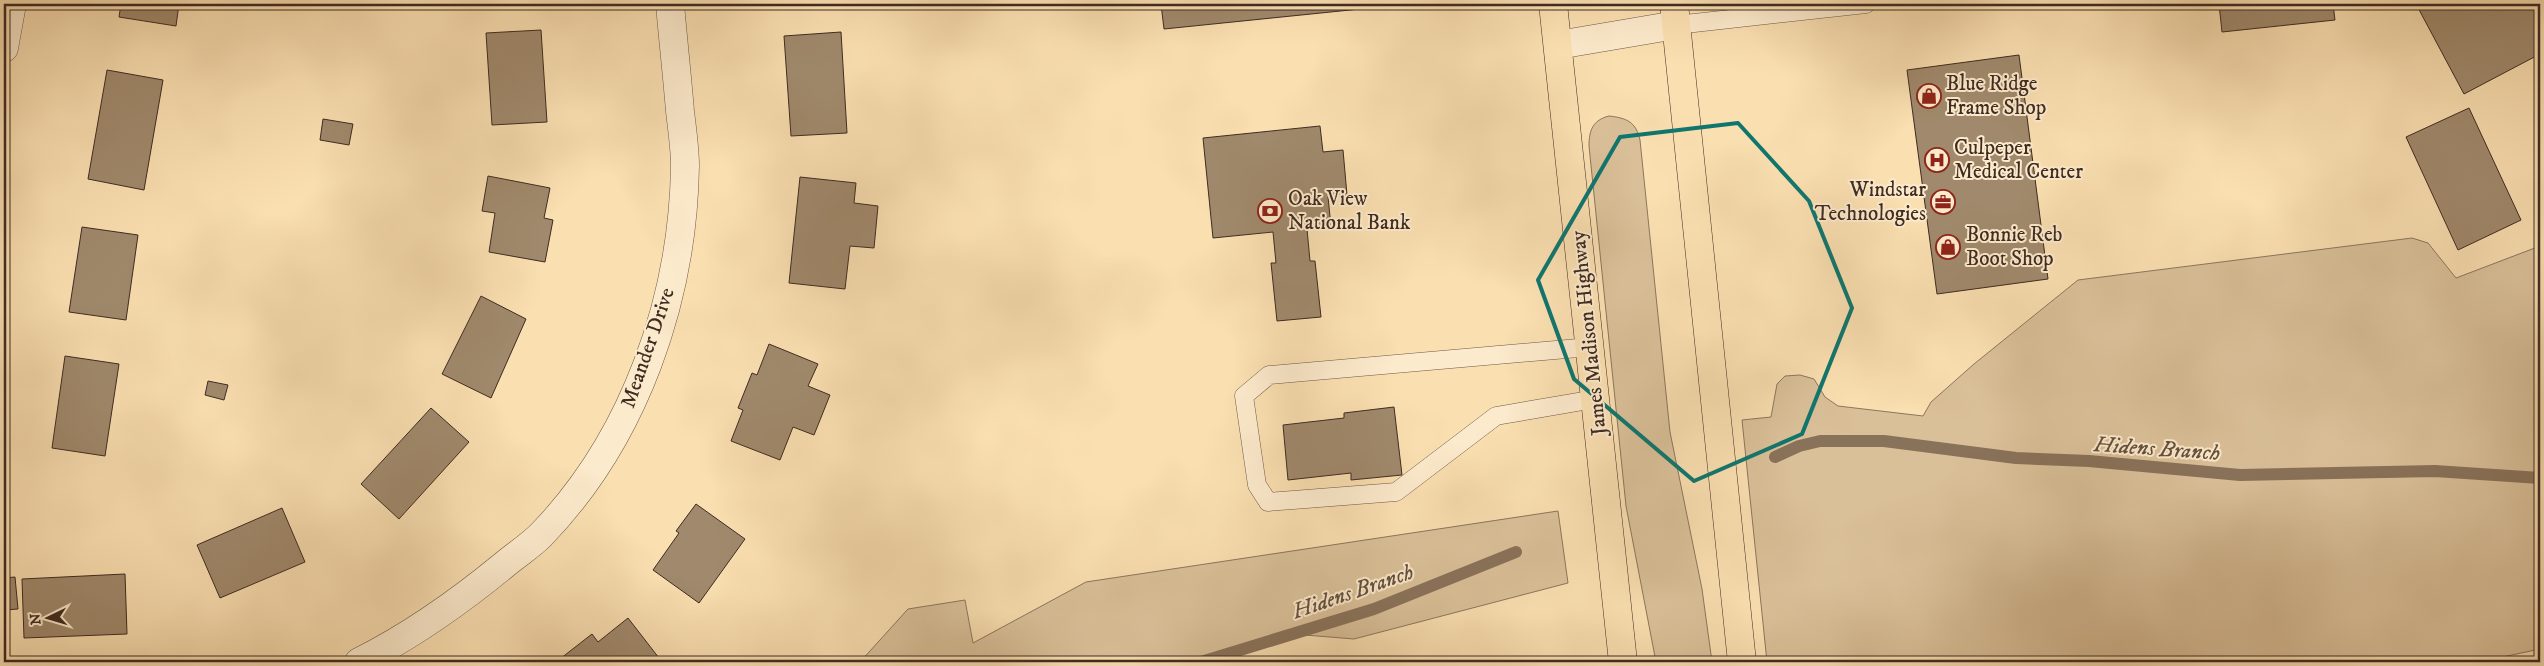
<svg xmlns="http://www.w3.org/2000/svg" width="2544" height="666" font-family="'IM FELL DW Pica',serif">
<style>
.green{fill:#dac099;stroke:#8c765e}
.lines{fill:none;stroke-linecap:round;stroke-linejoin:round}
.stream{stroke:#89725a;stroke-width:12}
.building{fill:#a0896c;stroke:#3f2b22}
.lane-casing{stroke:#6e5846;stroke-width:19}
.street-casing{stroke:#6e5846;stroke-width:29}
.primary-casing{stroke:#3f2b22;stroke-width:29}
.lane{stroke:#fceacc;stroke-width:18}
.street{stroke:#fceacc;stroke-width:28}
.primary{stroke:#fadfb1;stroke-width:28}
.marked{fill:none;stroke:#0f766e;stroke-width:4;stroke-linejoin:round}
.labels{text-anchor:middle;dominant-baseline:central;stroke-width:4;stroke-linejoin:round;paint-order:stroke}
.poi-label{font-size:21px;fill:#3f2b22;stroke:#fceacc;text-anchor:start}
.street-label{font-size:21px;fill:#3f2b22;stroke:#fceacc}
.water-label{font-size:22px;font-style:italic;fill:#644f3e;stroke:#fceacc}
</style>
<rect width="100%" height="100%" fill="#fadfb1"/>
<filter id="stains"><feTurbulence type="fractalNoise" baseFrequency=".004" numOctaves="4"/><feColorMatrix values="0 0 0 0 .2 0 0 0 0 .09 0 0 0 0 .02 0 0 0 .5 -.17"/></filter>
<radialGradient id="worn" r=".72"><stop offset=".6" stop-color="#630" stop-opacity="0"/><stop offset="1" stop-color="#630" stop-opacity=".3"/></radialGradient>
<g class="green">
<path d="M1609,116c18,2 27,6 31,24l30,292 32,157 10,73h-56l-30,-156 -37,-360c0,-16 4,-26 20,-30z"/>
<path d="M2412,238l16,5 28,35 84,-32v403l-61,13h-712l-25,-242 29,-3 6,-33 8,-8 15,-1 14,4 11,18 13,9 85,10 8,-14 43,-38 104,-84z"/>
<path d="M1558,511l10,72 -214,56 -61,-5 -83,28h-350l48,-53 57,-9 8,43 113,-61z"/>
</g>
<g class="lines">
<g class="stream">
<path d="M1775,457l24,-11 21,-5h64l132,17 73,3 151,14 195,-4 105,7"/>
<path d="M1201,662l173,-53 142,-57"/>
</g>
</g>
<g class="building">
<path d="M121,4h58l-3,22 -57,-9z"/>
<path d="M1161,4h198l1,5 -196,20z"/>
<path d="M2219,4h114l2,16 -113,12z"/>
<path d="M2416,4h124v50l-76,40z"/>
<path d="M541,30l6,92 -55,3 -6,-92z"/>
<path d="M841,32l6,101 -56,3 -7,-100z"/>
<path d="M2019,55l29,224 -111,15 -30,-224z"/>
<path d="M107,70l56,10 -19,110 -56,-11z"/>
<path d="M2469,108l52,112 -63,30 -52,-113z"/>
<path d="M323,119l30,5 -4,21 -29,-5z"/>
<path d="M1320,126l3,26 20,-2 4,45 -19,2 3,29 -24,3 3,32h5l6,56 -44,4 -6,-58h5l-3,-31 -60,6 -10,-100z"/>
<path d="M488,176l62,12 -6,30 9,2 -8,42 -56,-10 6,-39 -13,-2z"/>
<path d="M800,177l56,6 -2,20 24,3 -4,42 -24,-2 -5,43 -56,-6z"/>
<path d="M82,227l56,8 -12,85 -57,-8z"/>
<path d="M481,296l45,23 -35,79 -49,-24z"/>
<path d="M769,344l49,20 -10,22 22,9 -16,40 -21,-8 -13,33 -49,-19 12,-31 -5,-2 14,-35 5,2z"/>
<path d="M65,356l54,8 -14,92 -53,-8z"/>
<path d="M208,381l20,4 -4,15 -19,-5z"/>
<path d="M1394,407l8,68 -51,5v-7l-63,7 -5,-55 61,-7v-5z"/>
<path d="M431,408l38,34 -70,77 -38,-35z"/>
<path d="M696,504l49,35 -46,64 -46,-33 26,-37 -3,-2z"/>
<path d="M282,508l23,54 -85,36 -23,-53z"/>
<path d="M125,574l2,60 -103,4 -2,-59z"/>
<path d="M15,577l3,32 -14,1v-32z"/>
<path d="M628,618l31,40 -6,4h-97l36,-28 6,8z"/>
</g>
<g class="lines">
<defs>
<g id="lane">
<path d="M1676,25l190,-21"/>
<path d="M1590,347l-321,28 -25,21 13,89 11,17 128,-10 100,-76 99,-17"/>
</g>
<g id="street">
<path d="M1558,45l118,-20"/>
<path d="M4,48l8,-44"/>
<path d="M359,662c52,-26 100,-60 145,-97 12,-10 26,-19 37,-30 94,-97 142,-236 144,-369 0,-18 -3,-37 -5,-55 -3,-36 -7,-72 -10,-107"/>
</g>
<g id="primary">
<path d="M1553,4l70,658"/>
<path d="M1674,4l68,658"/>
</g>
</defs>
<use href="#lane" class="lane-casing"/>
<use href="#street" class="street-casing"/>
<use href="#primary" class="primary-casing"/>
<use href="#lane" class="lane"/>
<use href="#street" class="street"/>
<use href="#primary" class="primary"/>
</g>
<path class="marked" d="M1738,123l71,78 43,107 -50,126 -108,47 -120,-102 -36,-99 82,-143z"/>
<defs>
<symbol id="shop-ring" viewBox="-11 -11 22 22"><circle r="9.5" fill="#fceacc" stroke="#8f2418" stroke-width="1.5"/><path d="M-5-2.5h2.3a2.7 3.5 0 0 1 5.4 0H5L5.5 6h-11ZM-1.5-2.5h3a1.5 2.3 0 0 0-3 0Z" fill="#8f2418"/></symbol>
<symbol id="hospital-ring" viewBox="-11 -11 22 22"><circle r="9.5" fill="#fceacc" stroke="#8f2418" stroke-width="1.5"/><path d="M-5-5h3v3.5h4V-5h3V5h-3V1.5h-4V5h-3Z" fill="#8f2418"/></symbol>
<symbol id="office-ring" viewBox="-11 -11 22 22"><circle r="9.5" fill="#fceacc" stroke="#8f2418" stroke-width="1.5"/><path d="M-6-3h4V-5.5h4V-3h4V5H-6ZM-1-4.5V-3h2v-1.5ZM-6 0V1H6V0Z" fill="#8f2418"/></symbol>
<symbol id="bank-ring" viewBox="-11 -11 22 22"><circle r="9.5" fill="#fceacc" stroke="#8f2418" stroke-width="1.5"/><path d="M-6-4H6V4H-6ZM0-2.3a2.3 2.3 0 1 0 0 4.6a2.3 2.3 0 1 0 0-4.6Z" fill="#8f2418"/></symbol>
</defs>
<g fill-rule="evenodd">
<use href="#shop-ring" x="1915" y="82" width="28" height="28"/>
<use href="#hospital-ring" x="1923" y="146" width="28" height="28"/>
<use href="#office-ring" x="1929" y="188" width="28" height="28"/>
<use href="#bank-ring" x="1256" y="197" width="28" height="28"/>
<use href="#shop-ring" x="1934" y="233" width="28" height="28"/>
</g>
<g class="labels">
<g class="poi-label">
<text x="1946" y="84">Blue Ridge<tspan x="1946" dy="24">Frame Shop</tspan></text>
<text x="1954" y="148">Culpeper<tspan x="1954" dy="24">Medical Center</tspan></text>
<text x="1926" y="190" text-anchor="end">Windstar<tspan x="1926" dy="24">Technologies</tspan></text>
<text x="1288" y="199">Oak View<tspan x="1288" dy="24">National Bank</tspan></text>
<text x="1966" y="235">Bonnie Reb<tspan x="1966" dy="24">Boot Shop</tspan></text>
</g>
<g class="street-label">
<text transform="translate(1589 333) rotate(-96)">James Madison Highway</text>
<text transform="translate(648 348) rotate(-71)">Meander Drive</text>
</g>
<g class="water-label">
<text transform="translate(2157 449) rotate(4)">Hidens Branch</text>
<text transform="translate(1353 592) rotate(-19)">Hidens Branch</text>
</g>
</g>
<rect width="2544" height="666" fill="none" stroke="#fadfb1" stroke-width="20"/>
<rect x="5" y="5" width="2534" height="656" fill="none" stroke="#3f2b22" stroke-width="2.5"/>
<rect x="10" y="10" width="2524" height="646" fill="none" stroke="#3f2b22"/>
<g transform="translate(48 618) rotate(265)" stroke="#fceacc" stroke-width="4" paint-order="stroke">
<path d="M0-4L9 19L0 12L-9 19Z" fill="#3f2b22"/>
<text y="-8" font-size="14" font-weight="bold" text-anchor="middle" fill="#3f2b22">N</text>
</g>
<rect width="100%" height="100%" filter="url(#stains)"/>
<rect width="100%" height="100%" fill="url(#worn)"/>
</svg>
